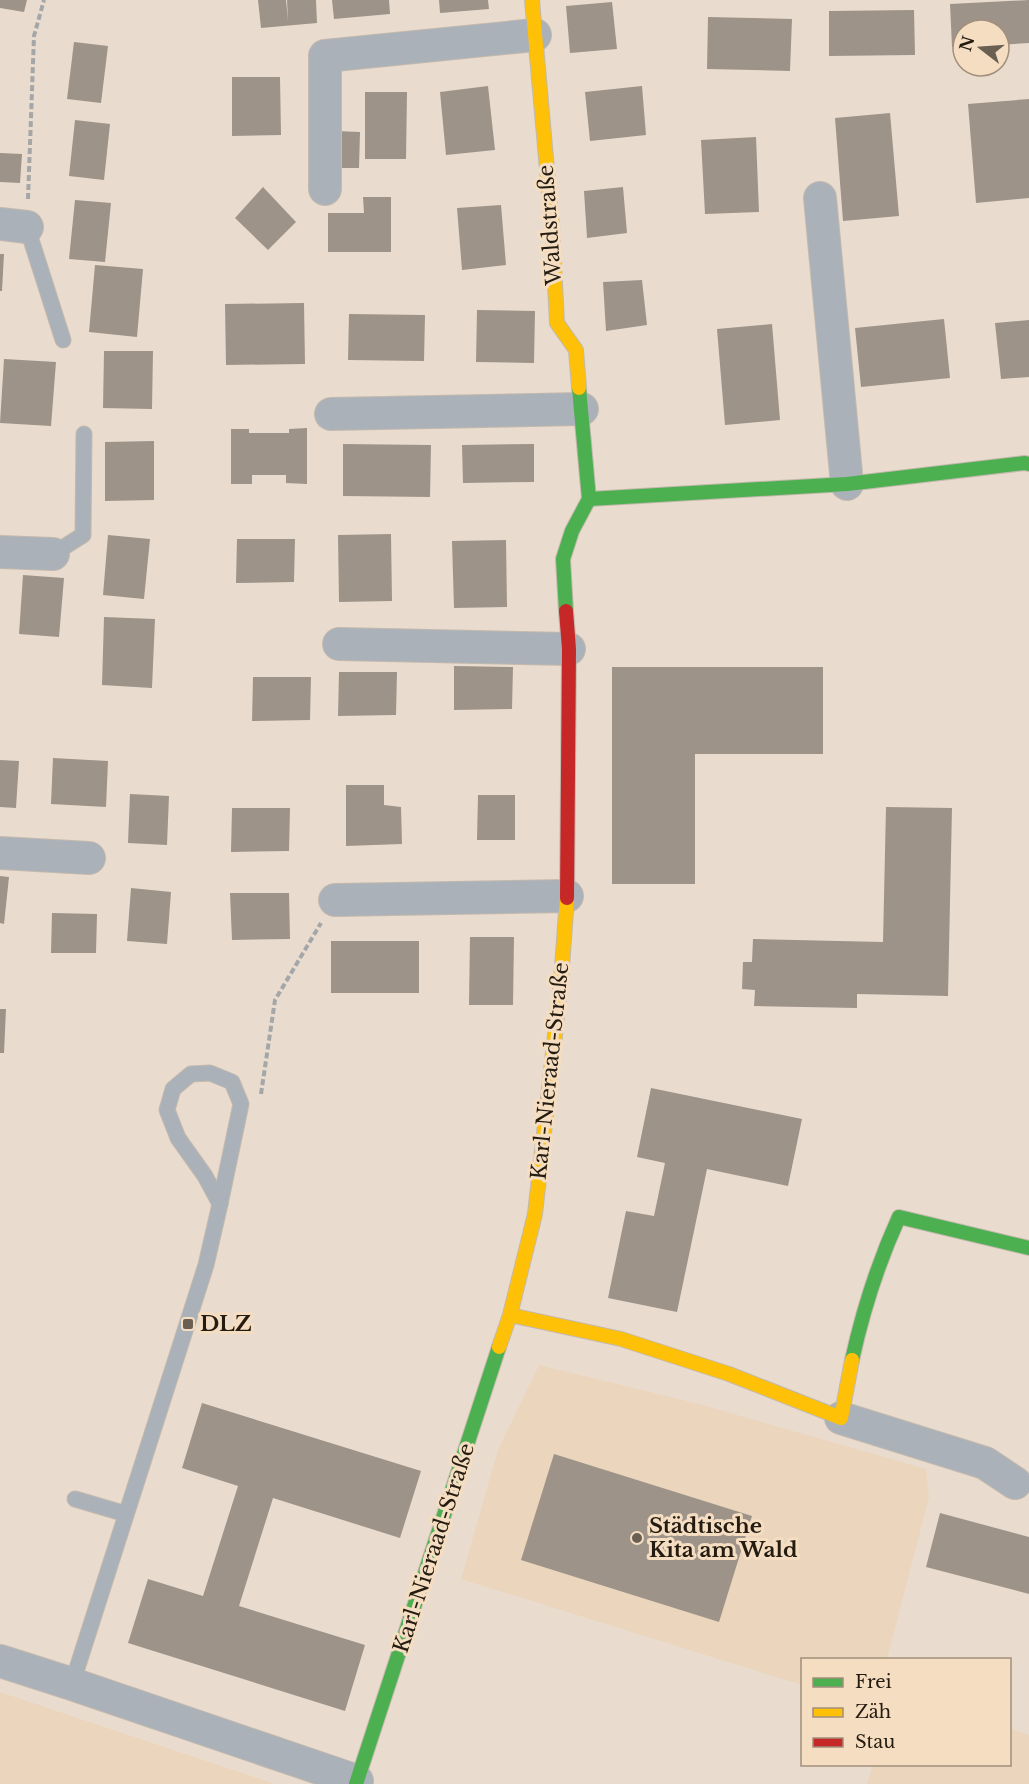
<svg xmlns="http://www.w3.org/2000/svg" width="1029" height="1784" font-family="'Libre Baskerville',serif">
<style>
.built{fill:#ebd5bc}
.building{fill:#9e9389}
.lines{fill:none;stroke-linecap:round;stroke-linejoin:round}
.lane-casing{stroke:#c3b9ae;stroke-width:17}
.street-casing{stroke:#c3b9ae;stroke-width:34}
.fast-casing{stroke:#c3b9ae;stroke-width:16}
.slow-casing{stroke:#c3b9ae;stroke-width:16}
.jam-casing{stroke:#c3b9ae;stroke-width:16}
.path{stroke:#a4a6a7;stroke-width:4;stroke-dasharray:6 3;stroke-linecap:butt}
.lane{stroke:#aab1b8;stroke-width:15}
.street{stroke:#aab1b8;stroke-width:32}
.fast{stroke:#4caf50;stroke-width:14}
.slow{stroke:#ffc107;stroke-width:14}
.jam{stroke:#c62828;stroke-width:14}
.poi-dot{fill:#695f53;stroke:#f5ddc2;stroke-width:2}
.labels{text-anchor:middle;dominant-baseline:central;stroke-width:6;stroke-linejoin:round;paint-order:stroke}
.street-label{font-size:21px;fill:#241b11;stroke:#f5ddc2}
.poi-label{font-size:21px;font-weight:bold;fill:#241b11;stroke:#f5ddc2;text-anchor:start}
</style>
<rect width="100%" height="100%" fill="#e9dcce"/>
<g class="built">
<path d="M539,1365l156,38 231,66 3,28 -42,162 -85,1v25l-341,-106 37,-129z"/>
<path d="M0,1692l275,92h-275z"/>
<path d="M1010,1728l19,7v49h-162l6,-19 137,-1z"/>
</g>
<g class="building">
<path d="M0,0h27l-3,12 -24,-4z"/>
<path d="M258,0h28l2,21 -1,-21h29l1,23 -56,5z"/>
<path d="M332,0h57l1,14 -56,5z"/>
<path d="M439,0h49l1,9 -49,4z"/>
<path d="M1029,0v43l-30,2v-15h-36v17h-11l-2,-43z"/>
<path d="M612,2l5,47 -47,4 -4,-47z"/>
<path d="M914,10l1,45 -86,1v-45z"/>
<path d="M708,17l84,2 -2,52 -83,-2z"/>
<path d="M74,42l34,4 -7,57 -34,-4z"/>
<path d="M232,77h48l1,58 -49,1z"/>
<path d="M488,86l7,64 -49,5 -6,-63z"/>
<path d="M642,86l4,49 -56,6 -5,-49z"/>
<path d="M365,92h42l-1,67h-41z"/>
<path d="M1029,99v99l-53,5 -8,-99z"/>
<path d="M890,113l9,103 -56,5 -8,-103z"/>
<path d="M75,120l35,4 -6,56 -35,-4z"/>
<path d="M336,131l24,1 -1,36h-23z"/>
<path d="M756,137l3,75 -54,2 -4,-74z"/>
<path d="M0,153l22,1 -2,29 -20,-1z"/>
<path d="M263,187l33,35 -28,28 -33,-32z"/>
<path d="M623,187l4,46 -40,5 -3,-47z"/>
<path d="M363,197h28v55h-63v-39h36z"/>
<path d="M75,200l36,3 -6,59 -36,-3z"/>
<path d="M501,205l5,60 -44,5 -5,-62z"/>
<path d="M0,254h4l-2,37h-2z"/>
<path d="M95,265l48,4 -6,68 -48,-5z"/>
<path d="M642,280l5,45 -41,6 -3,-49z"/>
<path d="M304,303l1,61 -79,1 -1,-61z"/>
<path d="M477,310l58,1 -1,52 -58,-1z"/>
<path d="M349,314l76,1 -1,46 -76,-1z"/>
<path d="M944,319l6,59 -89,9 -6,-59z"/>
<path d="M1029,320v57l-28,2 -6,-56z"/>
<path d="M772,324l8,96 -55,5 -8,-96z"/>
<path d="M104,351h49l-1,58 -49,-1z"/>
<path d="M4,359l52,3 -5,64 -51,-3z"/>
<path d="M307,428v56l-21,-1v-8h-34v9h-21v-55h18v4h40v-4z"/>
<path d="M154,441v59l-49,1v-59z"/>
<path d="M343,444l88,1 -1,52 -87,-1z"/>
<path d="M534,444v38l-71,1 -1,-38z"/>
<path d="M391,534l1,67 -53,1 -1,-67z"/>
<path d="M108,535l42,4 -6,60 -41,-4z"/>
<path d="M237,539h58l-1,43 -58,1z"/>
<path d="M506,540l1,67 -53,1 -2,-67z"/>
<path d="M23,575l41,3 -5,59 -40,-3z"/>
<path d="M104,617l51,2 -3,69 -50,-3z"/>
<path d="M454,666l59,1 -1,42 -58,1z"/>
<path d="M612,667h211v87h-128v130h-83z"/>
<path d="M339,672h58l-1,43 -58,1z"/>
<path d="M253,677h58l-1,43 -58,1z"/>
<path d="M53,758l55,3 -2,46 -55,-3z"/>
<path d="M0,760l19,1 -3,47 -16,-1z"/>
<path d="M346,785h38v20l17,2 1,37 -56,2z"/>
<path d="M130,794l39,2 -2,49 -39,-2z"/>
<path d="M478,795h37v45h-38z"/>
<path d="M886,807l66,1 -4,188 -91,-2v14l-103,-2 1,-16 -13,-1 1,-27h9l1,-23 130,3z"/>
<path d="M232,808h58l-1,43 -58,1z"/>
<path d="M0,876l9,1 -5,47 -4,-1z"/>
<path d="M131,888l40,4 -4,52 -40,-3z"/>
<path d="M230,893h59l1,46 -58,1z"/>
<path d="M52,913l45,1 -1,39h-45z"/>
<path d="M470,937h44l-1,68h-44z"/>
<rect x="331" y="941" width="88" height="52"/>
<path d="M0,1009h6l-2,44h-4z"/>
<path d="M651,1088l151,31 -14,67 -81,-17 -30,143 -69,-14 18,-87 28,5 11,-53 -28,-6z"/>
<path d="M202,1403l219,68 -21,67 -127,-40 -34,108 126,39 -20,66 -217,-68 20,-64 55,17 35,-110 -56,-18z"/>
<path d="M554,1454l198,62 -33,106 -198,-62z"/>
<path d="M940,1513l89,24v57l-103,-27z"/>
</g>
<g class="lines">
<defs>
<g id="lane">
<path d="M27,227l36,113"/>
<path d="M53,554l30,-19 1,-101"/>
<path d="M210,1073l22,9 9,22 -21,100 -15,-28 -27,-38 -11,-28 6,-21 18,-15z"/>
<path d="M75,1499l51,15"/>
<path d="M72,1684l134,-419 14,-61"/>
</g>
<g id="street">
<path d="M325,189v-133l210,-21"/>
<path d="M820,198l27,286"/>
<path d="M0,224l27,3"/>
<path d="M331,414l251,-5"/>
<path d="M0,552l53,2"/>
<path d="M339,644l230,5"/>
<path d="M0,853l89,5"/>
<path d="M335,900l232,-4"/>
<path d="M841,1418l144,45 30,20"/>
<path d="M0,1661l72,23 285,97"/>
</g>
<g id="fast">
<path d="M579,388l10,111 258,-15 178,-21 4,1"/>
<path d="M566,611l-3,-52 9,-28 17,-32"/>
<path d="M852,1360c11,-50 26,-97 47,-143l130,31"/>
<path d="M356,1784l143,-437"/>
</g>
<g id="slow">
<path d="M532,0l20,226 5,97 19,27 3,38"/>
<path d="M510,1315l111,24 108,35 112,44 11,-58"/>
<path d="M499,1347l11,-32 25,-101 26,-233 6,-83"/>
</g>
<path id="jam" d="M566,611l3,38 -2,249"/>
</defs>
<use href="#lane" class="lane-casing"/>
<use href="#street" class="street-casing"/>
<use href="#fast" class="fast-casing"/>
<use href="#slow" class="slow-casing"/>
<use href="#jam" class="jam-casing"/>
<g class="path">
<path d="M28,199l6,-163 10,-36"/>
<path d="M261,1094l14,-94 46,-77"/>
</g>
<use href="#lane" class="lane"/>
<use href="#street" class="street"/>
<use href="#fast" class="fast"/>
<use href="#slow" class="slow"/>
<use href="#jam" class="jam"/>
</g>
<g class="poi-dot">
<rect x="182" y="1318" width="12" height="12" rx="3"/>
<circle cx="637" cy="1538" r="6"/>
</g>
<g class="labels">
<g class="street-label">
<text transform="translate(550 225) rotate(-94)">Waldstraße</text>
<text transform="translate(550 1071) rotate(-84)">Karl-Nieraad-Straße</text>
<text transform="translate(434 1548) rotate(-72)">Karl-Nieraad-Straße</text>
</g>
<g class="poi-label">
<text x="200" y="1324">DLZ</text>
<text x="649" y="1526">Städtische<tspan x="649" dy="24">Kita am Wald</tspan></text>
</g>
</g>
<rect x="801" y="1658" width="210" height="108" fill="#f5ddc2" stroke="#a18f7b" stroke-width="1.5"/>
<rect x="813" y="1678" width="30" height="9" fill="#4caf50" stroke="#a18f7b" stroke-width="1.5"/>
<text x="855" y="1688" font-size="18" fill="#241b11">Frei</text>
<rect x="813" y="1708" width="30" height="9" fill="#ffc107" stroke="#a18f7b" stroke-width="1.5"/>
<text x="855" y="1718" font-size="18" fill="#241b11">Zäh</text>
<rect x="813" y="1738" width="30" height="9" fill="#c62828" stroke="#a18f7b" stroke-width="1.5"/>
<text x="855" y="1748" font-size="18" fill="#241b11">Stau</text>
<g transform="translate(981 48) rotate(287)"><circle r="28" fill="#f5ddc2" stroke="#a18f7b" stroke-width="1.5"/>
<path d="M0-4.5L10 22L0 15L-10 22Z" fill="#695f53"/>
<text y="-9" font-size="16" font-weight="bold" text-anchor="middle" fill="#241b11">N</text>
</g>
</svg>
